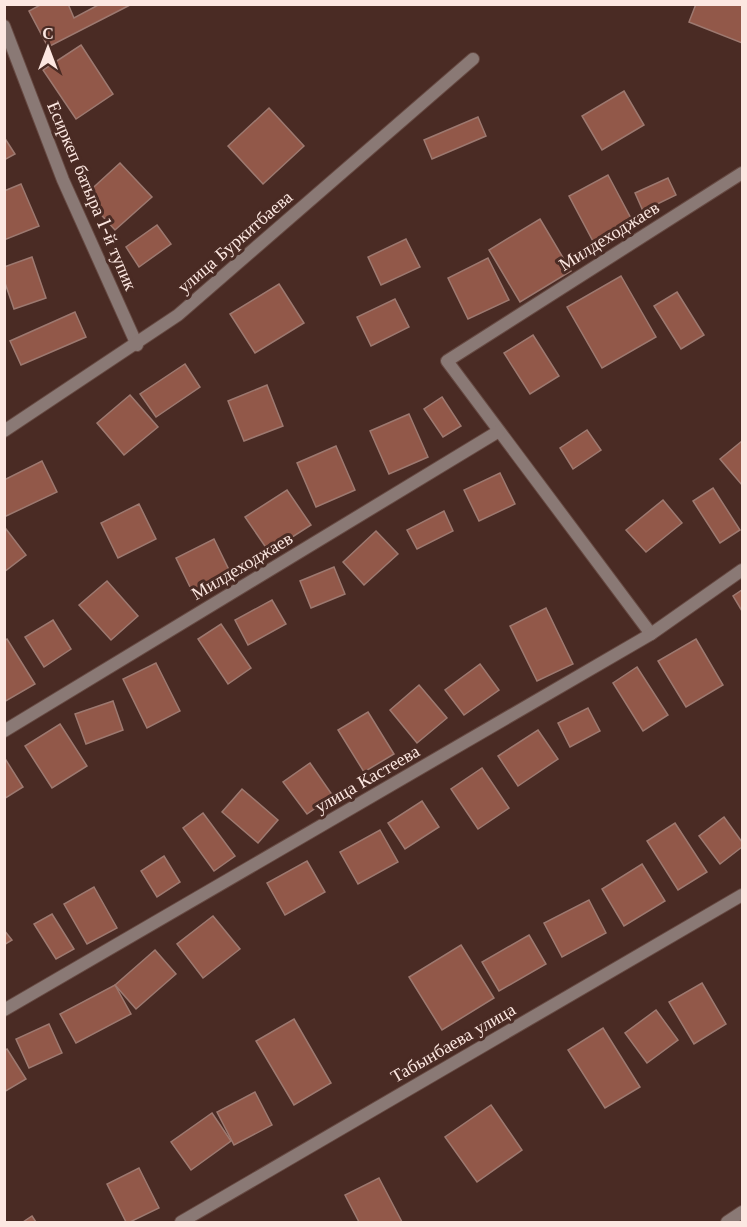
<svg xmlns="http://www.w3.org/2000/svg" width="747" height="1227" font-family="'Libre Baskerville',serif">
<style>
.building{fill:#925849;stroke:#9d7970;stroke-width:1.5}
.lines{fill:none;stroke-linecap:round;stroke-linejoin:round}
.street-casing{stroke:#664942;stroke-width:14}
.street{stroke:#8a7975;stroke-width:12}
.labels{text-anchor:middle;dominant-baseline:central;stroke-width:6;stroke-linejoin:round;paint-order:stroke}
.street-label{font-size:18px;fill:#fce7e1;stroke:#4a2b24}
</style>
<rect width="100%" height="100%" fill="#4a2b24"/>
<g class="building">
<path d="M42,4h26l6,14 26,-14h32l-84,43 -19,-36z"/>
<path d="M696,4h46v39l-53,-21z"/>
<path d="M81,45l32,49 -37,25 -33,-49z"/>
<path d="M624,91l20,34 -42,25 -20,-34z"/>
<path d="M269,108l35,38 -41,38 -35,-38z"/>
<path d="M478,117l8,19 -54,23 -8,-19z"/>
<path d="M4,137l11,17 -11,6z"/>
<path d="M120,163l32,34 -37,33 -31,-34z"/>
<path d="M608,175l26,49 -39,21 -26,-49z"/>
<path d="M668,178l8,17 -33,16 -8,-18z"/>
<path d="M21,184l18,42 -35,14v-49z"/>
<path d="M540,219l31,52 -51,31 -31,-52z"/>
<path d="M157,225l14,19 -32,23 -13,-20z"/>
<path d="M406,239l14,28 -39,18 -13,-28z"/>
<path d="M32,257l14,41 -32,11 -10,-29v-13z"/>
<path d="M488,258l21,42 -41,19 -20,-41z"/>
<path d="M621,276l35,61 -54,31 -35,-61z"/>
<path d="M279,284l25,39 -49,30 -25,-39z"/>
<path d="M677,292l27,43 -23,14 -27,-43z"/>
<path d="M395,299l14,28 -38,19 -14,-29z"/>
<path d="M75,312l11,25 -65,28 -11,-24z"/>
<path d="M533,335l26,41 -29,18 -26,-41z"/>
<path d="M185,364l15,23 -44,30 -16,-23z"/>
<path d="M267,385l16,41 -39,15 -16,-40z"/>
<path d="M130,395l28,32 -34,28 -27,-32z"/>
<path d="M442,397l19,29 -18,11 -19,-28z"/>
<path d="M409,414l19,43 -39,17 -19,-43z"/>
<path d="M587,430l14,20 -28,19 -13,-21z"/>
<path d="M742,441v44l-22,-26z"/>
<path d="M336,446l19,44 -39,17 -19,-44z"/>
<path d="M42,461l15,31 -53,25v-37z"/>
<path d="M500,473l15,31 -36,17 -15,-31z"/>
<path d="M713,488l27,42 -20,13 -27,-42z"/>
<path d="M287,490l24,35 -42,27 -24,-35z"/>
<path d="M663,500l19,23 -36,29 -20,-22z"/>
<path d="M139,504l17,35 -38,19 -17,-35z"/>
<path d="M444,511l9,20 -36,18 -10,-19z"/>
<path d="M6,529l20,26 -22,17v-41z"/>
<path d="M376,531l22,23 -34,31 -21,-23z"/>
<path d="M214,539l17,35 -38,19 -17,-35z"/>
<path d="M334,567l11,27 -34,14 -11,-27z"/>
<path d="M107,581l31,35 -27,24 -32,-35z"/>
<path d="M742,590v21l-9,-15z"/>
<path d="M272,600l14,24 -38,21 -13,-25z"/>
<path d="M546,608l27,56 -36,17 -27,-55z"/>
<path d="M53,620l18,29 -27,18 -19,-30z"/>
<path d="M221,624l30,44 -23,16 -30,-45z"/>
<path d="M7,639l28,45 -31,18v-61z"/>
<path d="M696,639l27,46 -37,22 -28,-46z"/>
<path d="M156,663l24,48 -33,17 -24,-49z"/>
<path d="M480,664l19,26 -35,25 -19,-25z"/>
<path d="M637,667l31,48 -25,16 -30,-48z"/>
<path d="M419,685l28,33 -30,25 -27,-33z"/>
<path d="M113,701l10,29 -37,14 -11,-30z"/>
<path d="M588,708l12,23 -30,16 -12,-24z"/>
<path d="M368,712l26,42 -30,18 -26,-42z"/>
<path d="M60,724l27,42 -35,22 -27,-42z"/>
<path d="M538,730l20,29 -40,27 -20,-30z"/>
<path d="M4,757l19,30 -19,12z"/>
<path d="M310,763l23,33 -26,18 -24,-32z"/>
<path d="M482,768l27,40 -31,21 -27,-40z"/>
<path d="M242,789l36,31 -20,23 -36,-31z"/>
<path d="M422,801l17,26 -34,22 -17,-26z"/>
<path d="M203,813l32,43 -21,15 -31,-43z"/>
<path d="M724,817l18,25v5l-22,17 -21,-28z"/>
<path d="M675,823l32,49 -29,18 -31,-49z"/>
<path d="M380,830l18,32 -40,22 -18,-32z"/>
<path d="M164,856l16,26 -23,15 -16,-26z"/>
<path d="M307,861l18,31 -40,23 -18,-32z"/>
<path d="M642,864l23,37 -41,25 -22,-37z"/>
<path d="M94,887l23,41 -30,16 -23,-40z"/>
<path d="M589,900l17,33 -44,24 -18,-34z"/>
<path d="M52,914l22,35 -18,10 -22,-35z"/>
<path d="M213,916l27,33 -37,29 -26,-34z"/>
<path d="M4,930l8,10 -8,5z"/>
<path d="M529,935l17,29 -47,27 -17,-29z"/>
<path d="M461,945l33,53 -52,32 -33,-53z"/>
<path d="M155,950l21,24 -40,35 -21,-24z"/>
<path d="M702,983l24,41 -32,20 -25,-42z"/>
<path d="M115,985l16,29 -55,29 -16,-29z"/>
<path d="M656,1010l22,30 -31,23 -22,-30z"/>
<path d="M294,1019l37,64 -37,22 -38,-64z"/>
<path d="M49,1024l13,29 -33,15 -13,-29z"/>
<path d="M603,1028l37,59 -35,21 -37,-58z"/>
<path d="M7,1049l19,30 -22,13v-41z"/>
<path d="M255,1092l17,33 -38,20 -17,-33z"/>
<path d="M491,1105l31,45 -45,32 -32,-45z"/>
<path d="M212,1113l19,28 -40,29 -20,-28z"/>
<path d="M139,1168l20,40 -29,14h-4l-19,-38z"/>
<path d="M379,1178l23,44h-43l-14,-27z"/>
<path d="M32,1216l4,6h-13z"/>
</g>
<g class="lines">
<defs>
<g id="street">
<path d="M4,26l59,154 74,165"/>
<path d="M4,431l174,-116 295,-256"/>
<path d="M651,634l-204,-273 295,-188"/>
<path d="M4,731l495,-300"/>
<path d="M4,1010l647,-376 91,-64"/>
<path d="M181,1222l561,-327"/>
<path d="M727,1222l15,-10"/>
</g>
</defs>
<use href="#street" class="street-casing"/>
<use href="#street" class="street"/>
</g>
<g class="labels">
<g class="street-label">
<text transform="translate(92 196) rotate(67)">Есиркеп батыра 1-й тупик</text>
<text transform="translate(609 236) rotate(-32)">Милдеходжаев</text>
<text transform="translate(235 242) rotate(-41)">улица Буркитбаева</text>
<text transform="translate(242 566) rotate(-31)">Милдеходжаев</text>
<text transform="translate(367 779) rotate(-30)">улица Кастеева</text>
<text transform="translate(453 1043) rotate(-30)">Табынбаева улица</text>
</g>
</g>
<rect width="747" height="1227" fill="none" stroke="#fce7e1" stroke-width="12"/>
<g transform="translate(48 48)" stroke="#4a2b24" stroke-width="4.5" paint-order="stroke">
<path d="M0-4.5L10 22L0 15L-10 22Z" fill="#fce7e1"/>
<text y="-9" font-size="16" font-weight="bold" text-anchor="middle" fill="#fce7e1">С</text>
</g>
</svg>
